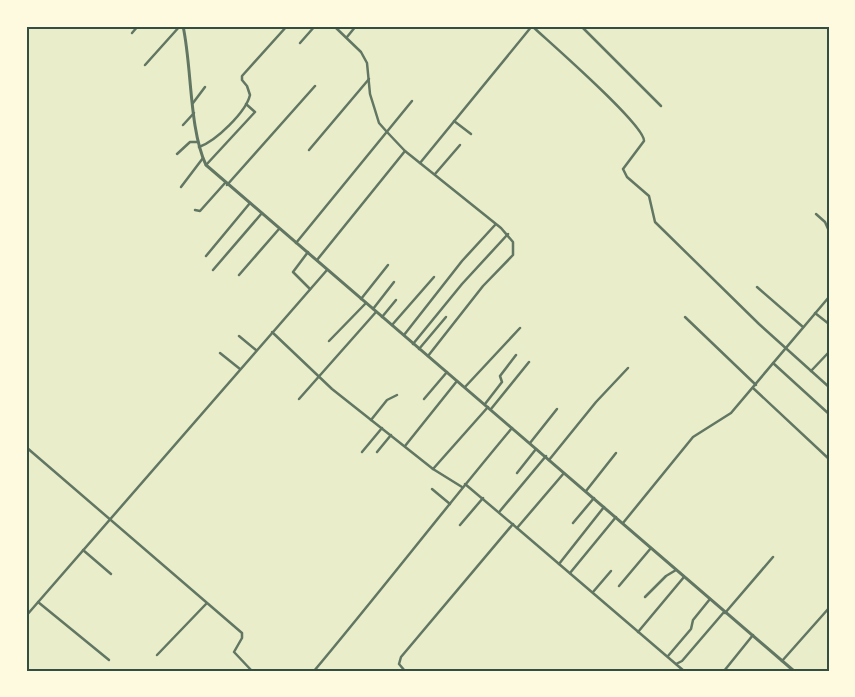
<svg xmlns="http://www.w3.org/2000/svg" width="855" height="697" font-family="'Titillium Web',sans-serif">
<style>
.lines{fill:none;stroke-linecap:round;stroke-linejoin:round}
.minor{stroke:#617663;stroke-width:2.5}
.tertiary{stroke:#617663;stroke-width:3}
.neatline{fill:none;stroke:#344e41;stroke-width:2}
</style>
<rect width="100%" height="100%" fill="#e9edc9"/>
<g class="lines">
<g class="minor">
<path d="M334,26l27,26 6,11 3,31 5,16 4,13 8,9 18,19 96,77 12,14v13l-30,31 -55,70"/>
<path d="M581,26l80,80"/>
<path d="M132,33l6,-7"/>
<path d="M347,37l9,-11"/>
<path d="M300,43l15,-17"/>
<path d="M145,65l35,-39"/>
<path d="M193,103l12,-16"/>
<path d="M454,121l17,13"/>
<path d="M183,125l11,-12"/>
<path d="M199,147c17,-6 47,-35 51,-52l-3,-9 -5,-6v-4l45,-50"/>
<path d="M309,150l60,-71"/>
<path d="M177,154l13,-12h8"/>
<path d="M420,163l112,-137c17,16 113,99 112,115l-21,28 4,8 22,19 6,26 104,102 70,63"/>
<path d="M206,165l49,-53 -9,-8"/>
<path d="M435,174l25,-29"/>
<path d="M227,185l88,-99"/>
<path d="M181,187l22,-29"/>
<path d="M195,210l5,1 25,-28"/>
<path d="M816,214l9,8 4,9"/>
<path d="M296,243l116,-142"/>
<path d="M308,252l-15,20 17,17"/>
<path d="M206,256l44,-53"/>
<path d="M317,260l88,-109"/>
<path d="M213,270l49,-57"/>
<path d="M239,275l40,-46"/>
<path d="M757,287l46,40"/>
<path d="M361,299l27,-34"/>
<path d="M373,309l21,-27"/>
<path d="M815,313l14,11"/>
<path d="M382,317l14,-17"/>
<path d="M685,317l71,68"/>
<path d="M392,325l42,-48"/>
<path d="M272,332l60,57 101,80 29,18"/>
<path d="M404,335l58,-74 33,-36"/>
<path d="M239,336l17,14"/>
<path d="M329,341l37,-38"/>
<path d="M413,344l49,-60 46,-50"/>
<path d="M419,349l27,-32"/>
<path d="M220,353l20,16"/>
<path d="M773,363l56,51"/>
<path d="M811,371l18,-19"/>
<path d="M465,387l55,-59"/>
<path d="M753,388l76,71"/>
<path d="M299,399l77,-87"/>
<path d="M424,399l23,-27"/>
<path d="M485,404l17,-22 -2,-6 16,-21"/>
<path d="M491,409l38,-47"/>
<path d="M371,420l16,-20 10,-5"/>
<path d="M530,443l27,-34"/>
<path d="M405,446l52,-65"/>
<path d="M26,447l216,186v5l-8,14 18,19"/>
<path d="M362,452l20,-24"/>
<path d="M377,452l14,-17"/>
<path d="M549,460l47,-58 32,-34"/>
<path d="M433,469l55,-62"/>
<path d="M517,473l19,-24"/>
<path d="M465,484l52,44 47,-55"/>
<path d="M432,489l18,15"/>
<path d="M586,491l30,-38"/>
<path d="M500,511l46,-55"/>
<path d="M573,523l21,-25"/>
<path d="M623,523l70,-86 38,-24 98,-116"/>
<path d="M460,525l23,-27"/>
<path d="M517,528l167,143"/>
<path d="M83,550l28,24"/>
<path d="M559,564l45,-57"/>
<path d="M570,573l46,-56"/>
<path d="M619,586l32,-38"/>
<path d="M593,592l18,-21"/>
<path d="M645,597l21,-21 10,-6"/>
<path d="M38,602l71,58"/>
<path d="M725,613l48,-56"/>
<path d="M26,616l301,-346"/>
<path d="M638,632l46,-55"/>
<path d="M157,655l49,-51"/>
<path d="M668,656l23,-27 2,-9 17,-21"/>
<path d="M782,661l47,-53"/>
<path d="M676,664l6,-3 42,-49"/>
<path d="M314,671c67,-80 131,-163 198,-243"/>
<path d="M405,671l-6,-7 2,-7 112,-133"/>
<path d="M724,671l29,-36"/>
</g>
<path class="tertiary" d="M183,26c9,41 6,103 23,139l588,506"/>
</g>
<rect width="855" height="697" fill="none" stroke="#fefae0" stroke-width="55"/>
<rect x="28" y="28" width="800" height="642" class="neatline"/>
</svg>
